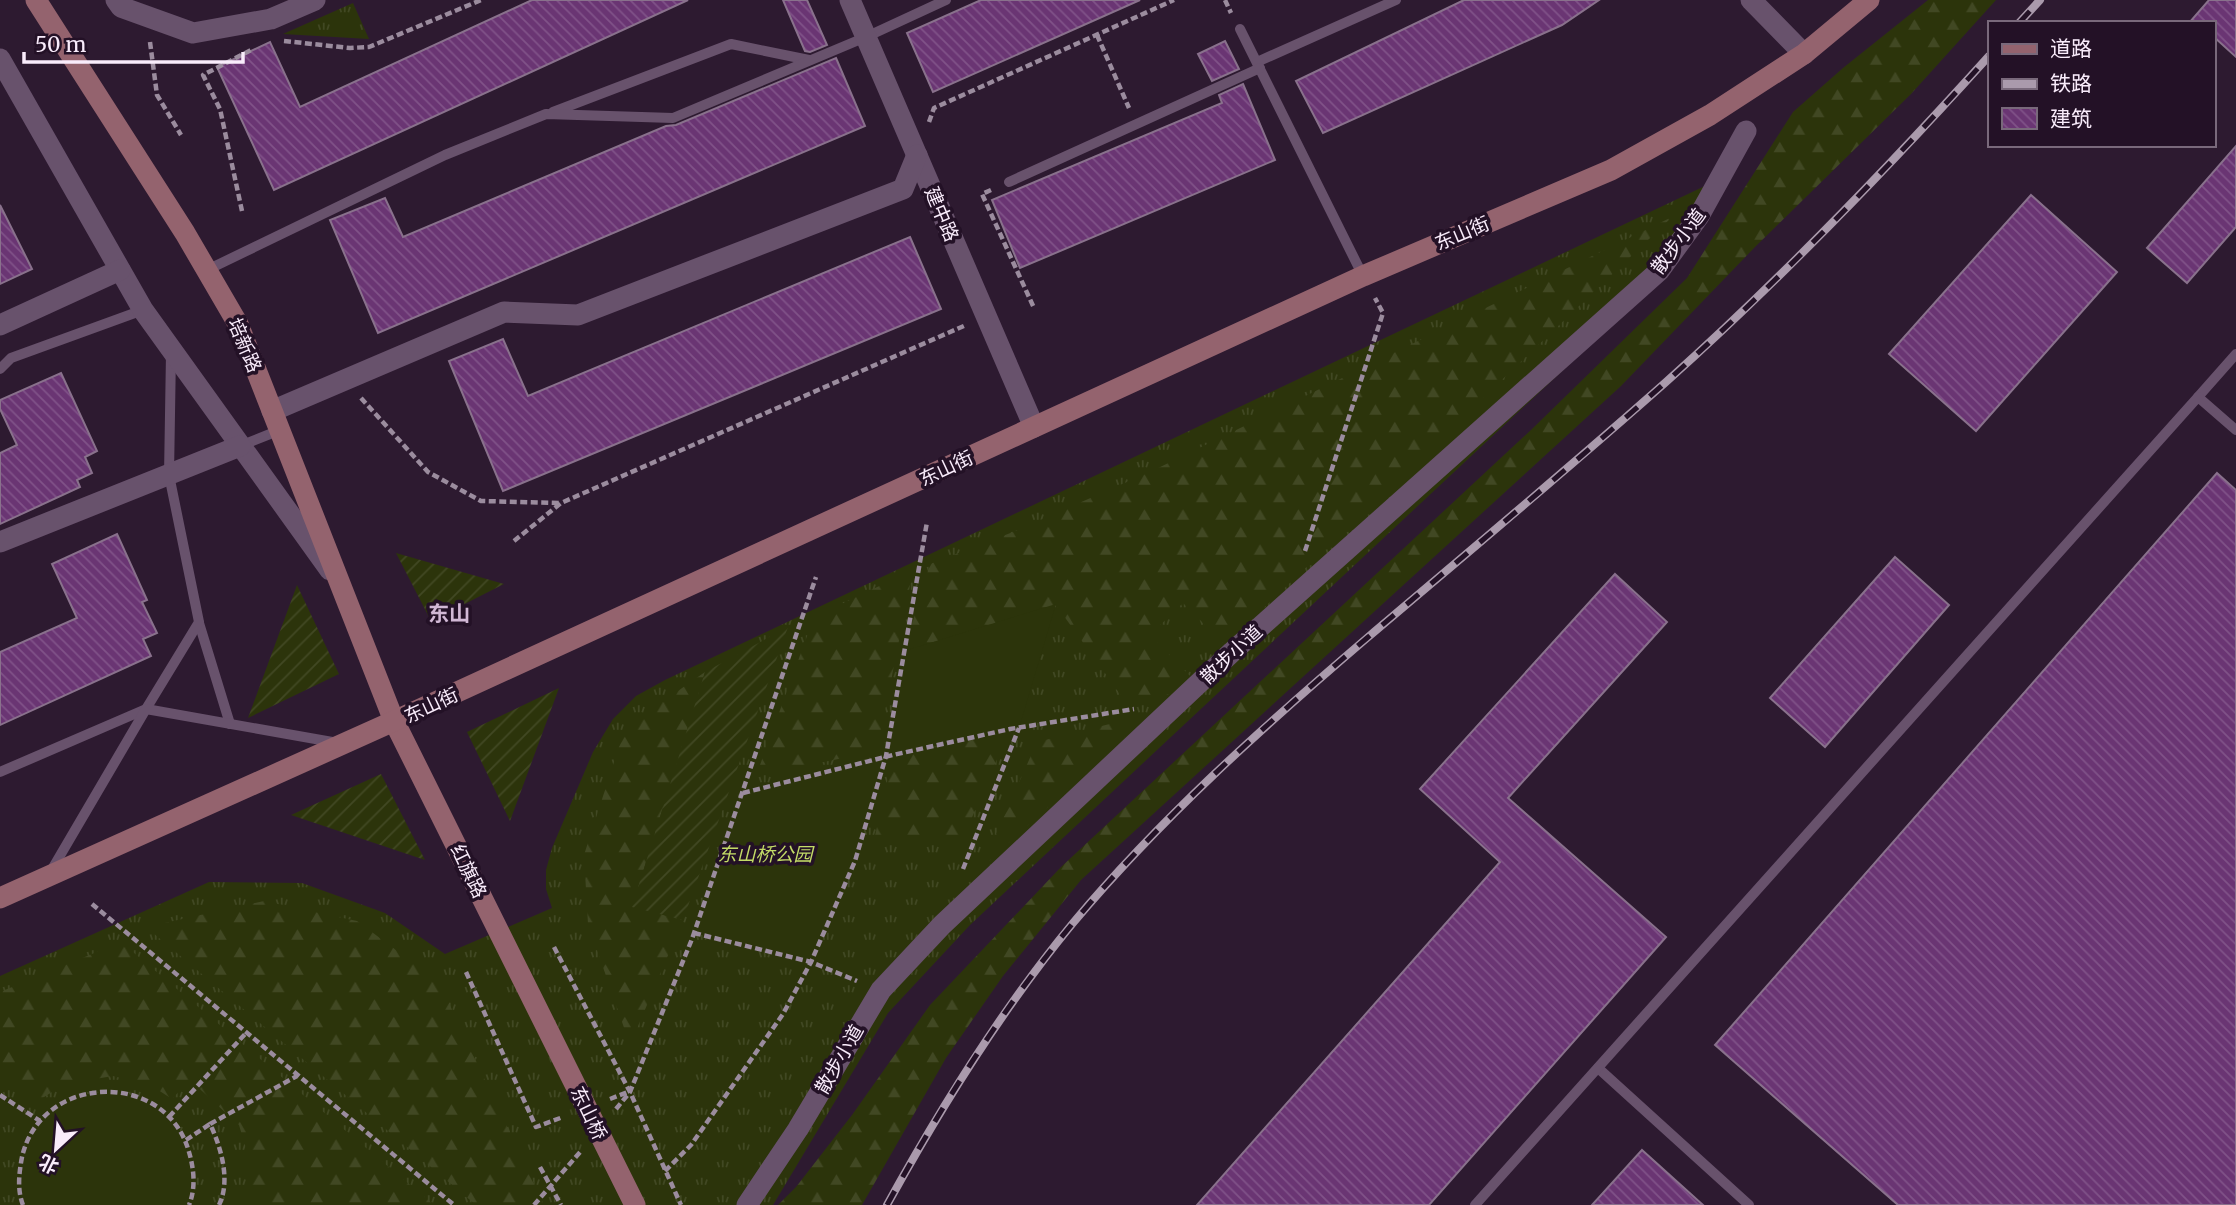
<svg xmlns="http://www.w3.org/2000/svg" width="2236" height="1205" font-family="Merriweather,'Noto Sans SC',serif">
<style>
.grass{fill:url(#grass-tufts)}
.forest{fill:url(#forest-firs)}
.garden{fill:url(#garden-furrows)}
.pitch{fill:#2c340b}
.building{fill:url(#building-back-hatch);stroke:#89718c;stroke-width:2}
.lines{fill:none;stroke-linecap:round;stroke-linejoin:round}
.path{stroke:#9b8c9e;stroke-width:4.5;stroke-dasharray:7 3.5;stroke-linecap:butt}
.lane{stroke:#68526c;stroke-width:10}
.street{stroke:#68526c;stroke-width:21}
.secondary{stroke:#94636e;stroke-width:21}
.rail-casing{stroke:#aa9aac;stroke-width:8}
.rail{stroke:#231126;stroke-width:5;stroke-dasharray:16;stroke-linecap:butt}
.labels{text-anchor:middle;dominant-baseline:central;stroke-width:7;stroke-linejoin:round;paint-order:stroke}
.street-label{font-size:19px;fill:#f9ecfb;stroke:#231126}
.park-label{font-size:19px;font-style:italic;fill:#c3db67;stroke:#231126}
.neighbourhood-label{font-size:21px;font-weight:bold;fill:#d1b8d5;stroke:#231126}
</style>
<defs>
<pattern id="grass-tufts" width="24" height="20" patternUnits="userSpaceOnUse" patternTransform="scale(1.75)"><rect width="24" height="20" fill="#2c340b"/><path d="M3 7l-1-3M5 7V3M7 7l1-3M15 17l-1-3M17 17v-4M19 17l1-3" fill="none" stroke="#414823"/></pattern>
<pattern id="forest-firs" width="22" height="20" patternUnits="userSpaceOnUse" patternTransform="scale(1.75)"><rect width="22" height="20" fill="#2c340b"/><path d="M5 1l3.5 6h-7zM16 11l3.5 6h-7z" fill="#414823"/></pattern>
<pattern id="garden-furrows" width="10" height="10" patternUnits="userSpaceOnUse" patternTransform="scale(1.75)"><rect width="10" height="10" fill="#2c340b"/><path d="M-1 1l2-2M0 10L10 0M9 11l2-2" fill="none" stroke="#414823"/></pattern>
<pattern id="building-back-hatch" width="6" height="6" patternUnits="userSpaceOnUse" patternTransform="scale(1.75)"><rect width="6" height="6" fill="#6a3573"/><path d="M-1 5l2 2M0 0l6 6M5-1l2 2" fill="none" stroke="#805288"/></pattern>
</defs>
<rect width="100%" height="100%" fill="#2d1a30"/>
<g class="grass">
<path d="M353,3l16,36 -86,-5z"/>
<path d="M1709,184l-86,130 -653,611 -82,88 -115,192h-773v-229l209,-94 93,1 83,30 60,41 107,-46 -6,-19v-19l6,-22 41,-96 20,-33 23,-23 29,-16z"/>
</g>
<g class="forest">
<path d="M1928,0h68l-85,94 -156,153 -134,139 -540,494 -78,96 -57,82 -84,147h-84l18,-18 56,-72 78,-110 131,-138 471,-438 155,-151 106,-166 50,-44z"/>
<path d="M1672,217l-447,428 -42,-42 -33,32 42,43 -14,15 -53,8 -69,-96 -152,46 26,-87 83,-32 139,-61z"/>
<path d="M913,570l-36,181 -121,25 58,-159z"/>
<path d="M705,672l-73,235 51,13 -53,125 -42,-121 -4,-69 41,-127z"/>
<path d="M1150,714l-169,154 56,-126z"/>
<path d="M1010,729l-46,107h-89l18,-81z"/>
<path d="M264,901l93,20 82,61 105,223h-68l-330,-278z"/>
<path d="M121,942l313,263h-185l2,-40 -12,-40 -49,-45 -18,19 -20,-13 -39,-10 -48,8 -29,18 -36,-22v-88z"/>
</g>
<g class="garden">
<path d="M396,553l108,31 -73,37z"/>
<path d="M297,585l42,89 -91,44z"/>
<path d="M788,627l-105,293 -51,-13 73,-235z"/>
<path d="M559,688l-49,133 -43,-89z"/>
<path d="M381,774l44,86 -134,-45z"/>
</g>
<g class="pitch">
<path d="M1056,604l-37,124 -133,29 -31,104 -44,101 -117,-29 48,-140 144,-37 18,-105z"/>
<path d="M118,1091c8,3 18,5 26,8 38,17 61,67 45,106h-166c-14,-36 6,-87 41,-104 18,-8 35,-9 54,-10z"/>
</g>
<g class="building">
<path d="M532,0h156l-414,190 -57,-123 53,-25 30,65z"/>
<path d="M783,0h24l20,45 -17,7 -5,-1z"/>
<path d="M981,0h159l-207,92 -26,-59z"/>
<path d="M1464,0h135l-37,25 -239,108 -27,-52z"/>
<path d="M2209,0h27v57l-23,-21v-13h-24z"/>
<path d="M1225,41l14,28 -27,12 -14,-27z"/>
<path d="M836,58l29,68 -487,207 -48,-113 55,-22 18,39 263,-111 10,-1z"/>
<path d="M1243,84l32,76 -255,108 -28,-68 230,-97 -3,-8z"/>
<path d="M2236,146v81l-49,56 -40,-35z"/>
<path d="M2031,195l86,77 -141,159 -87,-77z"/>
<path d="M0,205l32,64 -32,15z"/>
<path d="M910,237l31,72 -438,182 -54,-130 54,-22 25,57z"/>
<path d="M61,373l36,78 -12,6 7,16 -15,7 3,7 -80,37v-71l17,-8 -17,-36v-9z"/>
<path d="M2217,473l19,17v715h-338l-183,-160z"/>
<path d="M117,534l30,66 -5,2 15,31 -14,6 8,17 -151,69v-73l77,-34 -25,-54z"/>
<path d="M1895,557l54,48 -124,142 -55,-49z"/>
<path d="M1615,574l52,48 -159,176 158,139 -237,268h-232l303,-343 -80,-73z"/>
<path d="M1642,1150l61,55h-111z"/>
</g>
<g class="lines">
<g class="path">
<path d="M1225,0l6,13"/>
<path d="M1097,35l32,73"/>
<path d="M284,41l66,7 19,-1 112,-47"/>
<path d="M150,42l7,53 24,40"/>
<path d="M929,122l5,-14 240,-108"/>
<path d="M991,190l-9,4 52,114"/>
<path d="M242,211l-22,-102 -17,-34 50,-26"/>
<path d="M361,398l67,74 53,29 79,2"/>
<path d="M514,541l47,-38 405,-178"/>
<path d="M1305,551l78,-238 -8,-15"/>
<path d="M743,793l150,-38 117,-26 124,-20"/>
<path d="M963,869l56,-141"/>
<path d="M92,904l362,301"/>
<path d="M694,933l117,29 46,19"/>
<path d="M554,947l76,145 51,113"/>
<path d="M466,972l70,155 27,-10"/>
<path d="M0,1095l40,26"/>
<path d="M610,1099l18,-7"/>
<path d="M616,1109l14,-17 62,-153 124,-362"/>
<path d="M169,1117l77,-84"/>
<path d="M186,1140l24,-16"/>
<path d="M540,1167l21,38"/>
<path d="M665,1171l26,-26 92,-131 28,-52 44,-101 31,-105 41,-234"/>
<path d="M23,1205c-6,-15 -4,-32 -1,-48 19,-84 144,-88 167,-5 5,17 7,36 0,53"/>
<path d="M219,1205c12,-24 2,-58 -9,-81l87,-48"/>
<path d="M534,1205l47,-54"/>
</g>
<g class="lane">
<path d="M1240,29l123,247"/>
<path d="M1257,62l139,-62"/>
<path d="M553,112l178,-68 78,16"/>
<path d="M1009,182l251,-114"/>
<path d="M207,270l238,-115 101,-41 127,4 193,-81 80,-37"/>
<path d="M0,369l11,-11 132,-48"/>
<path d="M2198,397l38,-43"/>
<path d="M240,446l40,-16"/>
<path d="M199,623l31,101"/>
<path d="M0,772l146,-63 53,-87 -30,-147 2,-122"/>
<path d="M51,871l95,-162 192,34"/>
<path d="M1598,1068l151,137"/>
<path d="M1475,1205l723,-808 38,33"/>
</g>
<g class="street">
<path d="M116,0l5,7 72,26 78,-14 44,-19"/>
<path d="M850,0l184,427"/>
<path d="M1751,0l53,54"/>
<path d="M0,59l143,251 187,260"/>
<path d="M0,325l120,-55"/>
<path d="M272,411l232,-99 74,3 325,-126 14,-34"/>
<path d="M0,542l240,-96"/>
<path d="M747,1205l51,-76 83,-139 61,-65 290,-273 427,-381 40,-55 47,-85"/>
</g>
<g class="secondary">
<path d="M36,0l149,233 53,91 156,397 241,484"/>
<path d="M0,898l394,-177 969,-445 248,-106 99,-55 94,-61 65,-54"/>
</g>
<defs>
<g id="rail">
<path d="M2019,23l21,-23"/>
<path d="M887,1205c54,-98 114,-195 186,-282 88,-105 190,-196 294,-285 100,-85 201,-169 299,-256 114,-102 221,-213 323,-326"/>
</g>
</defs>
<use href="#rail" class="rail-casing"/>
<use href="#rail" class="rail"/>
</g>
<g class="labels">
<g class="street-label">
<text transform="translate(942 214) rotate(67)">建中路</text>
<text transform="translate(1462 233) rotate(-23)">东山街</text>
<text transform="translate(1678 241) rotate(-53)">散步小道</text>
<text transform="translate(245 345) rotate(67)">培新路</text>
<text transform="translate(946 468) rotate(-25)">东山街</text>
<text transform="translate(1231 654) rotate(-43)">散步小道</text>
<text transform="translate(431 705) rotate(-25)">东山街</text>
<text transform="translate(469 871) rotate(64)">红旗路</text>
<text transform="translate(839 1059) rotate(-60)">散步小道</text>
<text transform="translate(589 1113) rotate(64)">东山桥</text>
</g>
<g class="park-label">
<text x="765" y="854">东山桥公园</text>
</g>
<g class="neighbourhood-label">
<text x="449" y="613">东山</text>
</g>
</g>
<rect x="1988" y="21" width="228" height="126" fill="#231126" stroke="#79697b" stroke-width="2"/>
<rect x="2002" y="44" width="35" height="10" fill="#94636e" stroke="#79697b" stroke-width="2"/>
<text x="2050" y="56" font-size="21" fill="#f9ecfb">道路</text>
<rect x="2002" y="79" width="35" height="10" fill="#aa9aac" stroke="#79697b" stroke-width="2"/>
<text x="2050" y="91" font-size="21" fill="#f9ecfb">铁路</text>
<rect x="2002" y="108" width="35" height="21" fill="url(#building-back-hatch)" stroke="#79697b" stroke-width="2"/>
<text x="2050" y="126" font-size="21" fill="#f9ecfb">建筑</text>
<g transform="translate(56 1149) rotate(206)" stroke="#231126" stroke-width="5" paint-order="stroke">
<path d="M0-5L12 26L0 18L-12 26Z" fill="#f9ecfb"/>
<text y="-10" font-size="19" font-weight="bold" text-anchor="middle" fill="#f9ecfb">北</text>
</g>
<path d="M24 52v10h219v-10" fill="none" stroke="#f9ecfb" stroke-width="3.5"/>
<text x="35" y="52" font-size="21" fill="#f9ecfb" stroke="#231126" stroke-width="5" paint-order="stroke">50 m</text>
</svg>
